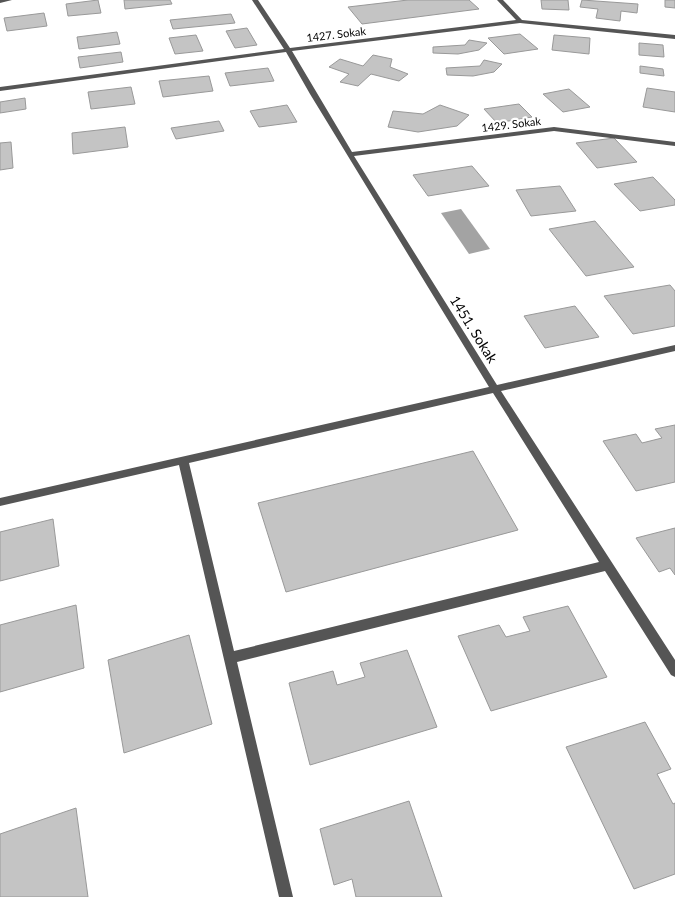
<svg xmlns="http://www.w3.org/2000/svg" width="675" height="897" font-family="Lato,sans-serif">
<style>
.water{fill:#a3a3a3}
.building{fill:#c4c4c4;stroke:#999}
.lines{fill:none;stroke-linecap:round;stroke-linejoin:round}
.minor{fill:#555;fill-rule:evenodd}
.labels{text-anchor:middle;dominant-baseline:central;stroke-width:4.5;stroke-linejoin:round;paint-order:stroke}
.far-street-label{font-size:11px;fill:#000;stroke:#fff}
.street-label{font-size:14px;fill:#000;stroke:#fff}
</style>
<rect width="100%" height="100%" fill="#fff"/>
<path class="water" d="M461,209l29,40 -21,5 -28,-41z"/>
<g class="building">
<path d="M98,0l3,13 -33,3 -2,-12z"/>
<path d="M124,0h46l2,4 -47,5z"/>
<path d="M408,0h61l10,9 -117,15 -14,-17z"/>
<path d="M541,0h27l1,10 -27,-1z"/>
<path d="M582,0l56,4 -1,9 -16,-2 -1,10 -24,-3 2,-9 -18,-2z"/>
<path d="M665,0h10v8l-10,-1z"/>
<path d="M44,13l3,13 -40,5 -3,-13z"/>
<path d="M231,14l4,9 -62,6 -3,-9z"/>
<path d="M247,28l10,17 -22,3 -9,-17z"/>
<path d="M117,32l3,12 -41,5 -2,-12z"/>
<path d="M520,34l18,15 -34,5 -16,-16z"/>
<path d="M196,35l7,16 -28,3 -6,-16z"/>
<path d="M554,35l36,3 -1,16 -37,-4z"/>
<path d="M469,40l18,3 -8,7 -21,4 -25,-1v-6l32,-2z"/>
<path d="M639,43l24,2 1,12 -25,-2z"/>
<path d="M121,52l2,10 -43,6 -2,-11z"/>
<path d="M373,55l19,4 -2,8 18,7 -9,7 -28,-7 -13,12 -18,-4 9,-8 -20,-7 11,-8 23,7z"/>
<path d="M484,60l18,4 -8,8 -21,4 -26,-1 -1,-7 34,-2z"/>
<path d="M640,66l23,3 1,7 -24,-3z"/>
<path d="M268,68l6,13 -44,5 -5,-13z"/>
<path d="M209,76l4,15 -50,6 -4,-16z"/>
<path d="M131,87l4,17 -44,5 -3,-17z"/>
<path d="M647,88l28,4v20l-32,-5z"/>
<path d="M569,89l21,18 -27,5 -20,-18z"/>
<path d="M25,98l1,11 -26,4v-11z"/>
<path d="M519,104l13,13 -35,6 -13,-14z"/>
<path d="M287,105l10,17 -38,5 -9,-16z"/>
<path d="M440,105l29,10 -12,11 -39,6 -30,-5 5,-16 30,3z"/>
<path d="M219,121l5,10 -48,8 -5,-11z"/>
<path d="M125,127l3,20 -55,7 -1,-21z"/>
<path d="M614,138l23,24 -40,6 -21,-25z"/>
<path d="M11,142l2,26 -13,2v-27z"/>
<path d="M472,166l17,20 -61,10 -15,-21z"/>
<path d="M653,177l22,23v5l-35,6 -26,-27z"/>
<path d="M560,186l16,25 -45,5 -15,-26z"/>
<path d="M595,221l39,46 -48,9 -37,-47z"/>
<path d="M670,285l5,6v35l-42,8 -29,-38z"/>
<path d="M575,306l24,31 -54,11 -21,-32z"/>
<path d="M675,425v57l-39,9 -33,-50 33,-7 6,9 20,-5 -7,-9z"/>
<path d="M473,451l45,79 -232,62 -28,-89z"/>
<path d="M53,519l6,47 -59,15v-49z"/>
<path d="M675,528v47l-5,-7 -11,4 -23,-34z"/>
<path d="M76,605l8,63 -84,24v-67z"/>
<path d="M568,606l39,71 -116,34 -33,-75 41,-11 7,12 24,-6 -7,-14z"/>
<path d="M189,635l23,89 -88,29 -16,-93z"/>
<path d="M407,650l30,77 -127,38 -21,-82 44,-12 4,14 28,-8 -5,-14z"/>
<path d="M645,722l26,47 -14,5 16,30 2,-1v71l-41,15 -68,-142z"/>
<path d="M409,801l33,96h-86l-4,-18 -18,6 -14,-56z"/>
<path d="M76,808l12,89h-88v-63z"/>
</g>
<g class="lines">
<g class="minor">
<path d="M0,0h12l-12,3z"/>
<path d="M252,0h6l32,48 226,-28 -19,-20h6l19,20 153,15v4l-155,-16 -228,28 60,101 202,-25 121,15v4l-121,-15 -200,25 143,229 178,-40v6l-174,40 174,269v17l-4,-2 -66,-104 -368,91 56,235h-14l-100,-432 -179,41v-8l489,-111 -179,-293 -24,-42 -286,39v-4l284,-38zM493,393l106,169 -365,89 -45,-188z"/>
</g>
</g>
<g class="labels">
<g class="far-street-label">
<text transform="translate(336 34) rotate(-7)">1427. Sokak</text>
<text transform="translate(511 124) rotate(-7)">1429. Sokak</text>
</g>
<g class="street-label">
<text transform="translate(474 329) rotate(58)">1451. Sokak</text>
</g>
</g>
</svg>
